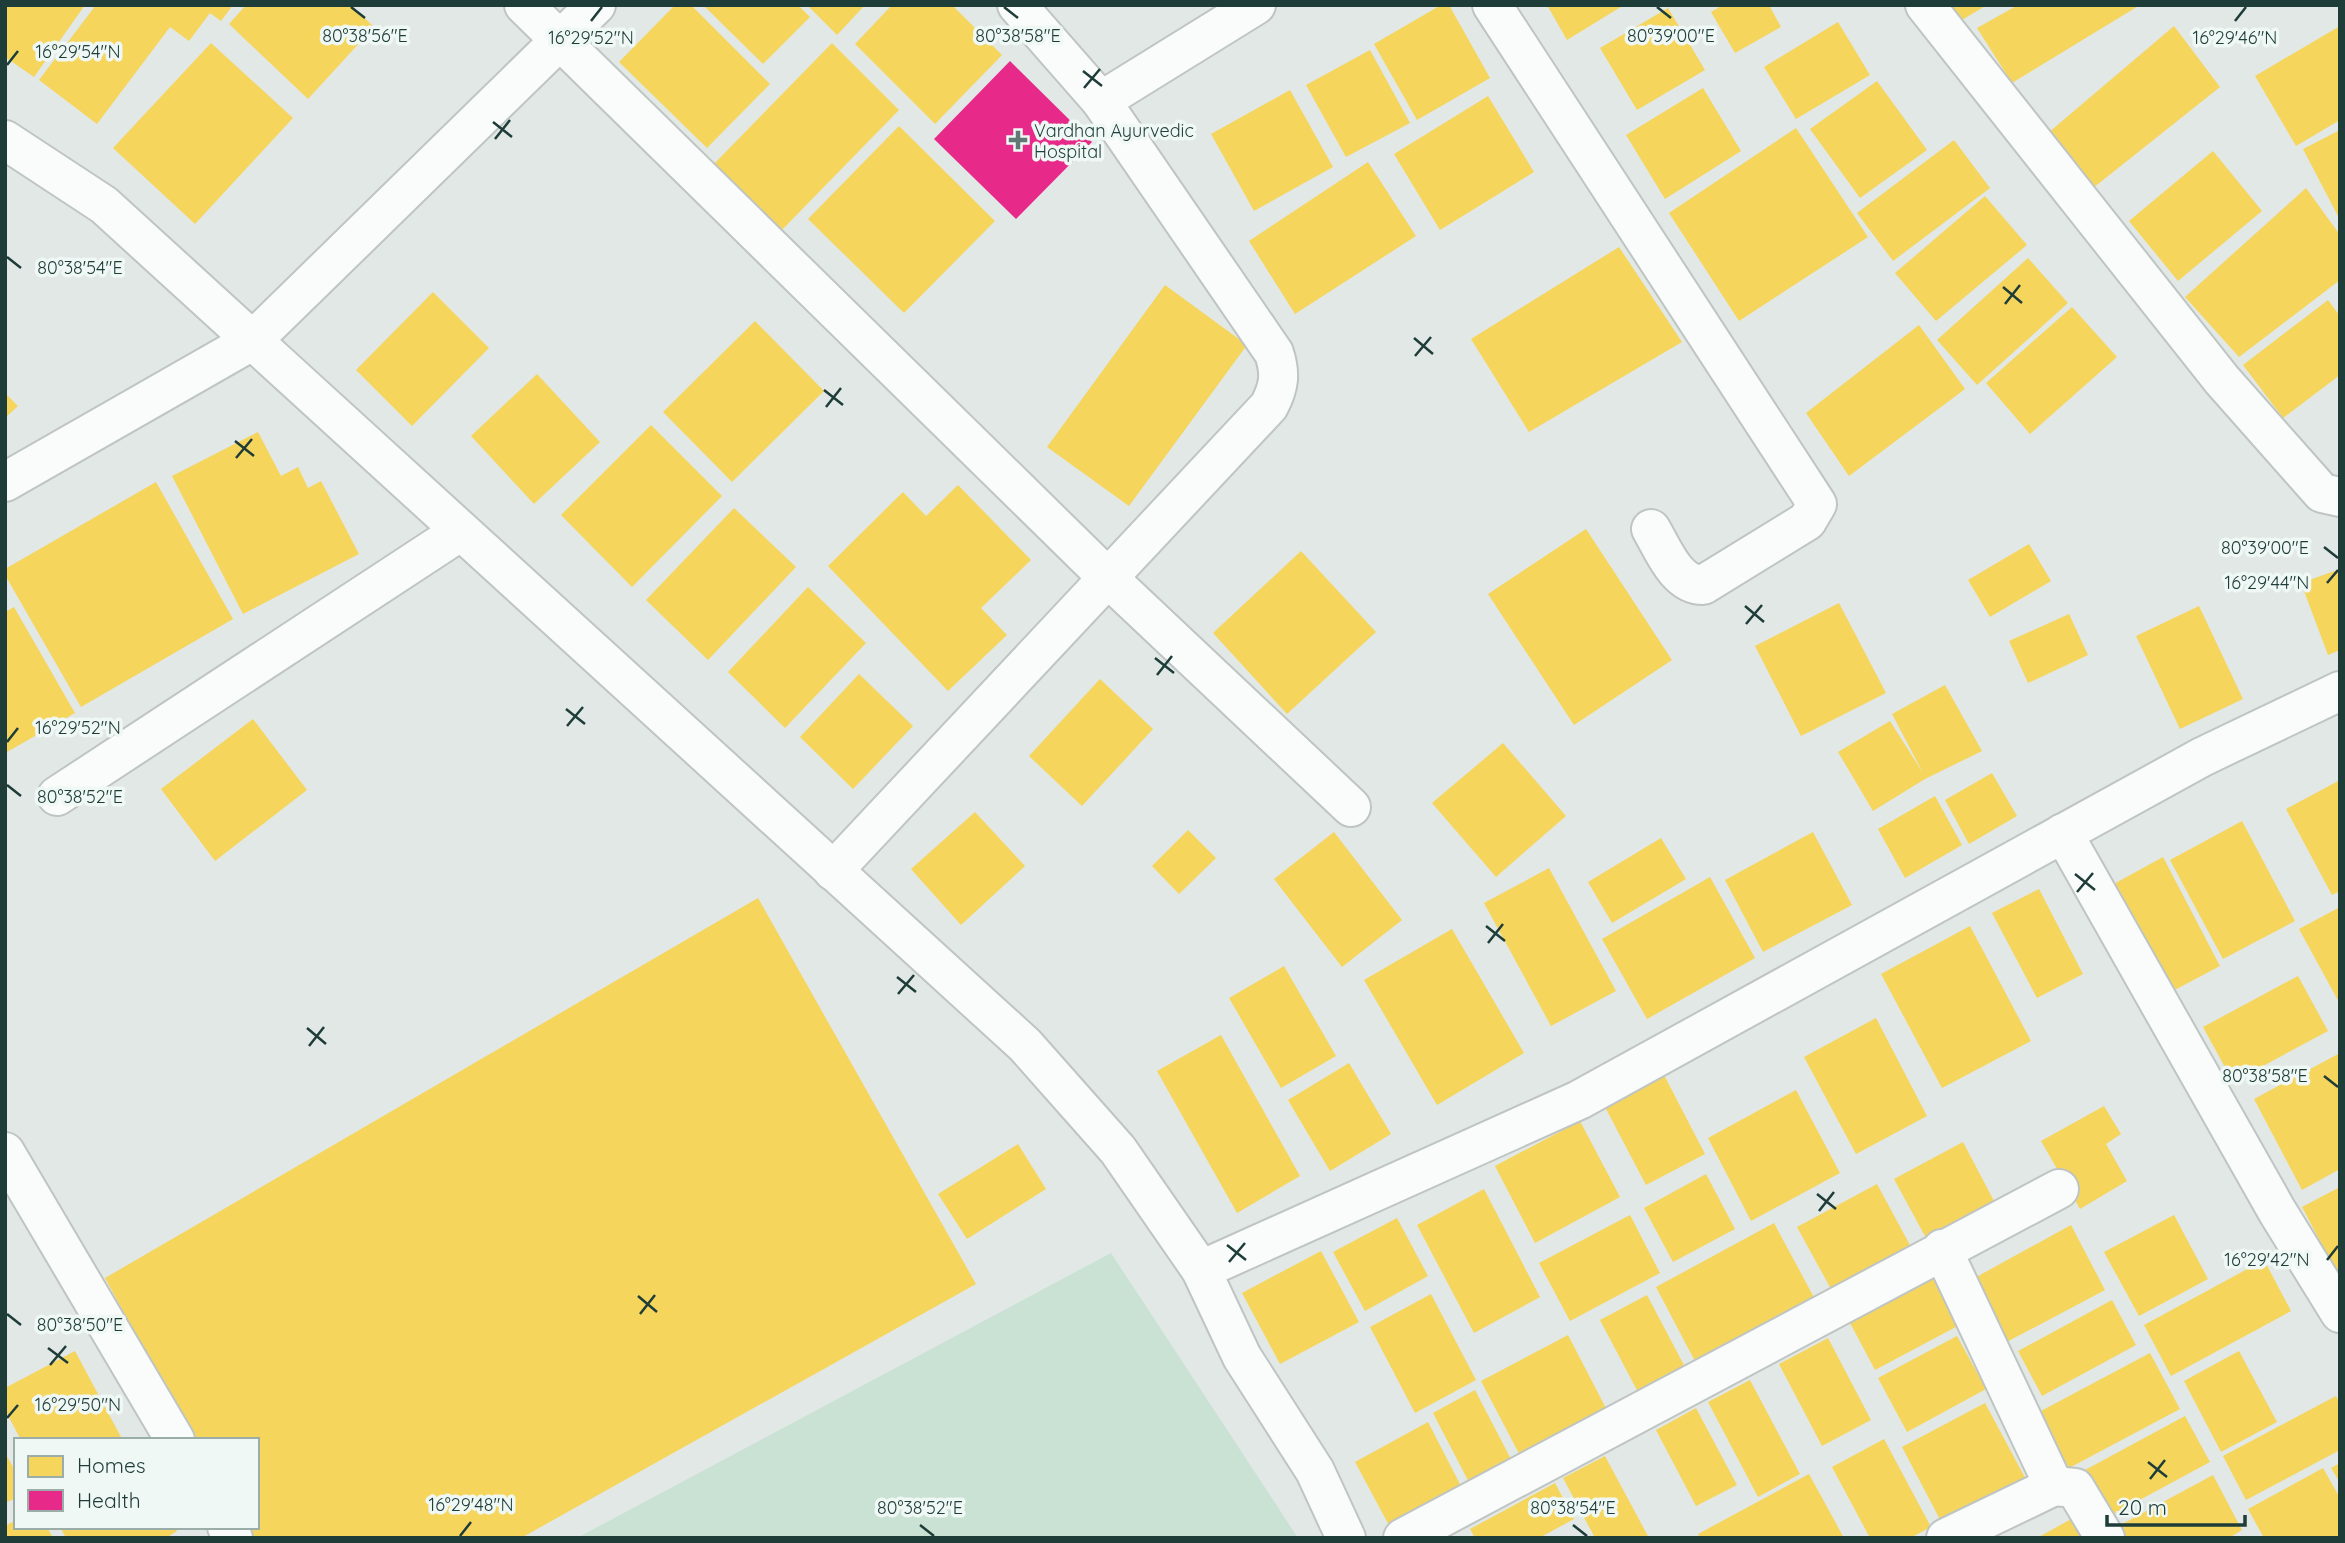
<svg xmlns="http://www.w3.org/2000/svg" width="2345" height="1543" font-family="Quicksand,sans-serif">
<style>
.green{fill:#c9e2d4}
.homes{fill:#f6d55c}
.health{fill:#e7298a}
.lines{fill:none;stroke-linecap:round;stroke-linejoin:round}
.minor-casing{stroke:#bec5c3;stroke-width:42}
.minor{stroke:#fafcfb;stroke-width:38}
.ticks{fill:none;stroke:#1e3c38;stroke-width:2.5}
.poi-dot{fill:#627875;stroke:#eff8f4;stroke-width:2.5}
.labels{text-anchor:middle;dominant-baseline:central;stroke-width:7;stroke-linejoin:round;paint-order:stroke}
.poi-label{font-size:18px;fill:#1e3c38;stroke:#eff8f4;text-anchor:start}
.ticks-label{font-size:18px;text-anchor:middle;fill:#1e3c38;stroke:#eff8f4;stroke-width:7;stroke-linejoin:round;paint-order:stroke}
</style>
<rect width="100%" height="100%" fill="#e1e8e6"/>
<path class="green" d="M1111,1253l187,285h-721z"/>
<g class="homes">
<path d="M5,5h80l-51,72 -29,-20z"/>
<path d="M96,5h137l-12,16 -11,-8 -21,28 -19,-14 -73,97 -58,-44z"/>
<path d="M246,5h105l23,22 -66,72 -79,-75z"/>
<path d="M675,5h16l79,79 -63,64 -88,-86z"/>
<path d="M703,5h95l12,12 -47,47z"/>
<path d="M807,5h58l-28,30z"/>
<path d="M892,5h60l50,50 -67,69 -80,-80z"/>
<path d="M1441,5h8l41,73 -73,42 -43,-76z"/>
<path d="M1547,5h77l-57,35z"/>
<path d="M1723,5h46l12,22 -46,26 -24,-41z"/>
<path d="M1951,5h36l-27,16z"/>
<path d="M2018,5h122l-128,78 -35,-55z"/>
<path d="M1668,8l37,62 -68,40 -37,-62z"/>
<path d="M1838,22l32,53 -74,44 -32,-52z"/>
<path d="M2174,26l46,61 -132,105 -47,-53z"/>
<path d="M2340,26v94l-44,26 -41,-70z"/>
<path d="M211,43l82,75 -98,106 -82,-76z"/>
<path d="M832,43l67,67 -122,125 -68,-66z"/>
<path d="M1370,50l40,73 -64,34 -40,-72z"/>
<path d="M1877,81l50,69 -67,48 -50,-69z"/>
<path d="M1703,88l38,63 -76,48 -39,-64z"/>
<path d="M1290,90l43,77 -79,44 -43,-77z"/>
<path d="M1488,96l46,76 -94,58 -46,-76z"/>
<path d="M899,126l96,95 -91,92 -96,-94z"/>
<path d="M1796,128l72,109 -129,84 -70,-108z"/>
<path d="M2340,130v90l-37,-71z"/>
<path d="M1954,140l36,48 -97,73 -36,-48z"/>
<path d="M2213,151l49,60 -84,70 -49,-60z"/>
<path d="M1368,162l48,74 -121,78 -46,-73z"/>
<path d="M2306,188l34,47v45l-101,77 -54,-60z"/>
<path d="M1985,196l42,49 -91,76 -41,-48z"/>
<path d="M1619,247l63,95 -153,90 -58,-93z"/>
<path d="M2028,258l40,45 -91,82 -40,-45z"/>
<path d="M1165,285l82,60 -118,161 -82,-59z"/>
<path d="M433,292l56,56 -77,78 -56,-56z"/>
<path d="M2328,300l12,16v59l-57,43 -40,-53z"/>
<path d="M2072,307l45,50 -87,77 -44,-51z"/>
<path d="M755,321l69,70 -92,91 -69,-70z"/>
<path d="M1919,325l46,64 -116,87 -43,-63z"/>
<path d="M537,374l63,68 -66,62 -63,-68z"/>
<path d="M5,393l13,13 -13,12z"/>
<path d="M651,425l71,71 -90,91 -71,-72z"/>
<path d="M258,432l23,44 17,-9 10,21 13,-7 38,73 -116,60 -71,-138z"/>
<path d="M156,482l77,137 -152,88 -76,-132v-6z"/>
<path d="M958,485l73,75 -50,48 26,27 -59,56 -120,-125 75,-74 23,24z"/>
<path d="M734,508l62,59 -88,93 -62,-60z"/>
<path d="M1586,529l86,131 -98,65 -86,-131z"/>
<path d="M2029,544l22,37 -61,36 -22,-37z"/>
<path d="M1301,551l75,81 -89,82 -74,-81z"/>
<path d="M2340,569v81l-12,5 -27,-72z"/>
<path d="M808,587l58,56 -81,85 -57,-56z"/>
<path d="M1839,603l47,90 -85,43 -46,-90z"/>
<path d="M2199,606l44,93 -63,30 -44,-93z"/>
<path d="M14,607l61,106 -68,39 -2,-140z"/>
<path d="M2069,614l19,41 -60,28 -19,-42z"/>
<path d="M859,674l54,52 -60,63 -53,-52z"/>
<path d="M1100,679l53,50 -71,77 -53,-50z"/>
<path d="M1945,685l37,66 -57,28 -52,32 -35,-59 52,-31 33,52 -31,-59z"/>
<path d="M253,719l54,71 -92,71 -54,-72z"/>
<path d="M1503,743l63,73 -70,61 -64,-74z"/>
<path d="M1992,773l25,43 -48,28 -24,-44z"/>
<path d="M2340,780v111l-8,4 -46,-86z"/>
<path d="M1935,796l27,49 -57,33 -27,-49z"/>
<path d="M975,812l50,54 -64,59 -50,-56z"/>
<path d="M2242,821l53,100 -72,38 -53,-99z"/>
<path d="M1188,830l28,28 -37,36 -27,-28z"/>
<path d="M1334,832l68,88 -60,47 -68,-88z"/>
<path d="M1813,832l39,73 -89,47 -38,-72z"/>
<path d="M1661,838l25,41 -74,44 -24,-41z"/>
<path d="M2163,857l57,109 -51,27 -57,-108z"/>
<path d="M1549,868l67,123 -65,35 -67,-123z"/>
<path d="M1710,877l45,81 -108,61 -45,-80z"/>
<path d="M2039,889l44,85 -46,24 -45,-85z"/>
<path d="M758,898l218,386 -455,254h-274l-6,-11h16v-87h-64l-88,-162z"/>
<path d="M2340,907v97l-41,-75z"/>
<path d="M1970,926l61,115 -89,47 -61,-114z"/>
<path d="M1452,929l72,124 -87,52 -73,-125z"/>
<path d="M1284,966l52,90 -55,32 -52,-90z"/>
<path d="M2298,976l30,55 -95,51 -30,-55z"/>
<path d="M1876,1018l51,98 -71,38 -52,-97z"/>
<path d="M1221,1035l79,141 -63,37 -80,-142z"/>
<path d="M2340,1053v116l-38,21 -48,-91z"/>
<path d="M1349,1063l42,71 -61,37 -42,-71z"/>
<path d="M1664,1075l41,79 -59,31 -41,-78z"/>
<path d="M1796,1090l44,83 -89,48 -43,-83z"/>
<path d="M2104,1106l17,28 -15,10 21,37 -47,28 -39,-68z"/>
<path d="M1580,1121l40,76 -85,46 -40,-77z"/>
<path d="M1963,1142l31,59 -68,37 -32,-59z"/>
<path d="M1018,1144l28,45 -79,50 -29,-45z"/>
<path d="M1706,1174l29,55 -62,33 -29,-54z"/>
<path d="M1877,1184l34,63 -80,42 -34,-62z"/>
<path d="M2340,1187v92l-38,-72z"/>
<path d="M1484,1189l56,108 -66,36 -57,-108z"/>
<path d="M1630,1215l30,58 -90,48 -31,-58z"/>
<path d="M2174,1215l34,64 -69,37 -35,-64z"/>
<path d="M1397,1218l31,58 -63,35 -32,-59z"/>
<path d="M1774,1223l43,80 -119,64 -42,-80z"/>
<path d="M2071,1225l34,65 -102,54 -34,-63z"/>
<path d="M1321,1251l38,71 -79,42 -38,-71z"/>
<path d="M2264,1260l27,51 -120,65 -27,-51z"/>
<path d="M1941,1271l26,50 -92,49 -26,-49z"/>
<path d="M1431,1294l45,86 -61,33 -45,-86z"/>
<path d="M1647,1295l39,74 -47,25 -39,-74z"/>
<path d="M2112,1300l24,45 -94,51 -24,-45z"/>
<path d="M1568,1335l42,81 -86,47 -43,-82z"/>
<path d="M1957,1336l29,53 -79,43 -29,-54z"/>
<path d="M1828,1338l43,82 -49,26 -43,-82z"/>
<path d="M75,1351l46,86 -6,3h-94l-16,-30v-22z"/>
<path d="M2239,1351l38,71 -56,30 -37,-71z"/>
<path d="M2150,1353l30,56 -111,59 -30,-56z"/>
<path d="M1750,1380l50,94 -42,23 -50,-95z"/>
<path d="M1475,1390l39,75 -42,23 -39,-75z"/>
<path d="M2336,1396l4,8v46l-94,50 -23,-44z"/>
<path d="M1985,1403l44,82 -84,44 -43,-82z"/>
<path d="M1696,1408l41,77 -41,21 -40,-76z"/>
<path d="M2185,1416l25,46 -100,54 -25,-46z"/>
<path d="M1428,1422l35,68 -72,39 -36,-67z"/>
<path d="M1884,1439l47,88 -21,11h-40l-38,-71z"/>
<path d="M5,1453l11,19v26l-11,5z"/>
<path d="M1605,1456l44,82h-54l-32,-60z"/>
<path d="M2340,1463v20l-9,-15z"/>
<path d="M2323,1468l17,30v40h-76l-16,-29z"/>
<path d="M1809,1474l35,64h-144l-2,-4z"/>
<path d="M2213,1475l29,55 -13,8h-112l-4,-9z"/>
<path d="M1555,1483l19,36 -35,19h-64l-5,-9z"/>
<path d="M2073,1518l11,20h-47z"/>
<path d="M16,1520v7h31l6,11h-48v-12z"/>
<path d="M60,1527h115l2,4 -11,7h-100z"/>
</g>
<path class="health" d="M1010,61l82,81 -76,77 -82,-80z"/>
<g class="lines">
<defs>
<g id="minor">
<path d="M524,5l584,573 243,229"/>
<path d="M1017,5l84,96 155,-96"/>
<path d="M1492,5l325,499 -10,17 -104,64c-27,0 -40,-36 -52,-56"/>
<path d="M1925,5l297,375 100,113 18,4"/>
<path d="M5,140l99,65 921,840 93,105 83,120 41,87 73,114 31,67"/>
<path d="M5,482l247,-141 344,-336"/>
<path d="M57,796l404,-265"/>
<path d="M2063,833l214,378 63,102"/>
<path d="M833,871l436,-465c10,-19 12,-32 5,-53l-173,-252"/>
<path d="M5,1152l170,288"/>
<path d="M1942,1249l112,237 -108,52"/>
<path d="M1201,1270l378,-170 623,-343 138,-66"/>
<path d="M2054,1486l21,2 30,50"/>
<path d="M227,1527l6,11"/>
<path d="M1403,1538l656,-349"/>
</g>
</defs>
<use href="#minor" class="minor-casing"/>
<use href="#minor" class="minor"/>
</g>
<path class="ticks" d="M351,7l14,11M1004,7l14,11M1657,7l14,11M591,21l11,-14M2235,21l11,-14M7,65l11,-14M1083,71l19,15M1084,88l16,-19M493,122l19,15M495,139l15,-19M7,257l14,11M2003,287l19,16M2005,304l15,-19M1414,338l19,16M1415,356l16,-19M824,390l19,15M826,407l15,-19M235,441l19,15M236,458l16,-19M2324,547l14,11M2327,583l11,-13M1745,606l19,16M1746,624l16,-19M1155,658l19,15M1157,675l15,-19M566,709l19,15M567,726l16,-19M7,742l11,-14M7,785l14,11M2075,874l20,16M2077,892l16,-19M1486,926l19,15M1488,943l15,-19M897,977l19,15M898,994l16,-19M307,1028l19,16M309,1046l15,-19M2324,1076l14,11M1817,1194l19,15M1819,1211l15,-19M1227,1245l19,15M2327,1260l11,-14M1229,1262l16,-19M638,1296l19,16M7,1314l14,11M640,1314l15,-19M48,1348l20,15M50,1365l16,-19M7,1418l11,-13M2148,1462l19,15M2150,1479l15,-19M920,1525l14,11M1573,1525l14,11M460,1536l11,-14"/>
<path class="poi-dot" d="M1014.5 129.5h7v7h7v7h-7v7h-7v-7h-7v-7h7z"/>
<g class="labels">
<g class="poi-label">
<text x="1034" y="130">Vardhan Ayurvedic<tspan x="1034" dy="21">Hospital</tspan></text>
</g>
</g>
<g class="ticks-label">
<text x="1018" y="42">80°38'58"E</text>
<text x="365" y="42">80°38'56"E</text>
<text x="1671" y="42">80°39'00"E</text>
<text x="591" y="44">16°29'52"N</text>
<text x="2235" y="44">16°29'46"N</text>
<text x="78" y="58">16°29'54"N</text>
<text x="80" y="274">80°38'54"E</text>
<text x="2265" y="554">80°39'00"E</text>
<text x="2267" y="589">16°29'44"N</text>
<text x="78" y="734">16°29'52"N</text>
<text x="80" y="803">80°38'52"E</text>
<text x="2265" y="1082">80°38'58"E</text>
<text x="2267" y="1266">16°29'42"N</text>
<text x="80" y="1331">80°38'50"E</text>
<text x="78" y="1411">16°29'50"N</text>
<text x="471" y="1511">16°29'48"N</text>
<text x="920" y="1514">80°38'52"E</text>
<text x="1573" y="1514">80°38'54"E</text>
</g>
<rect width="2345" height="1543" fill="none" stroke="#1e3c38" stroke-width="14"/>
<rect x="14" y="1438" width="245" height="91" fill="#eff8f4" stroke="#9bada9" stroke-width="2"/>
<rect x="28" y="1456" width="35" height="21" fill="#f6d55c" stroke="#9bada9" stroke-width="2"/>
<text x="77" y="1473" font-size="21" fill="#1e3c38">Homes</text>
<rect x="28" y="1490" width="35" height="21" fill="#e7298a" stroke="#9bada9" stroke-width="2"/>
<text x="77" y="1508" font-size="21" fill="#1e3c38">Health</text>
<path d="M2107 1515v10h138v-10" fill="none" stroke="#1e3c38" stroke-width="3.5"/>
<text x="2118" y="1515" font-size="21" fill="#1e3c38" stroke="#eff8f4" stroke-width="5" paint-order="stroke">20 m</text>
</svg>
